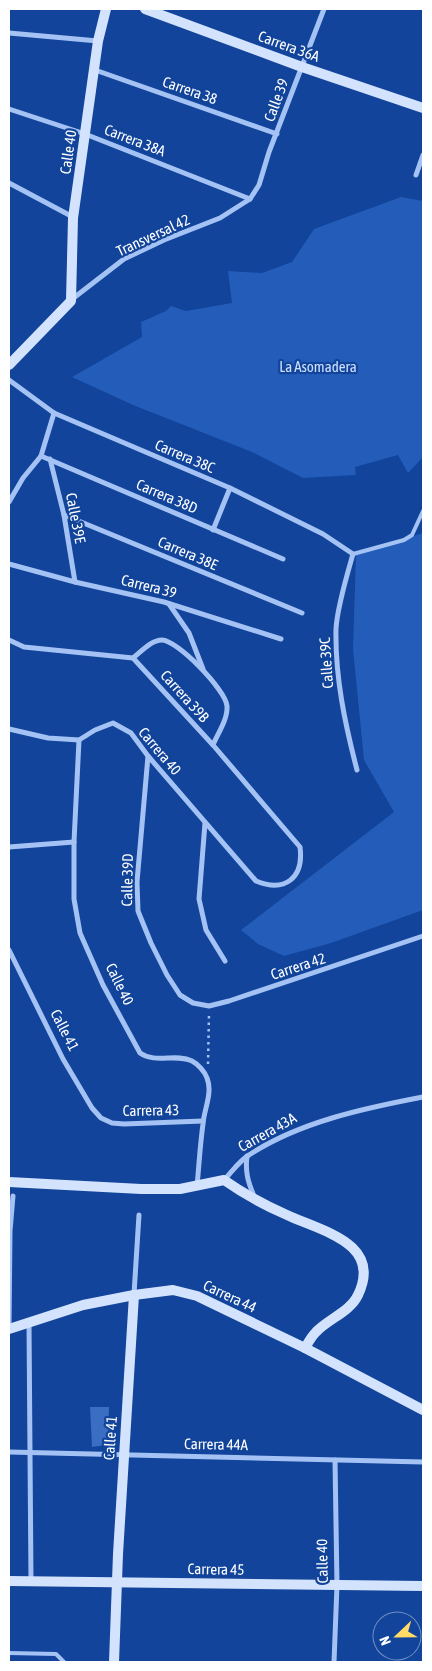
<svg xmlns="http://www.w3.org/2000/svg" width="432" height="1671" font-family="'Asap Condensed',sans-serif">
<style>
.green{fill:#235db9}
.building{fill:#396ec2}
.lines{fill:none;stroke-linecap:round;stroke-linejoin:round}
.path{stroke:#a4c3f4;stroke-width:2.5;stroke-dasharray:2.5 4;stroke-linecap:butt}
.lane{stroke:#a4c3f4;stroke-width:4}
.street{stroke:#a4c3f4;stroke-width:5}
.secondary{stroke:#d4e3fd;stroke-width:10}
.labels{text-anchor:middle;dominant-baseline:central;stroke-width:4.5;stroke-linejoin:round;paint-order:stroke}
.street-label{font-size:15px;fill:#fff;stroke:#11449a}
.park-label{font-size:15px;fill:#cce0fe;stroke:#11449a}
</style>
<rect width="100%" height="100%" fill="#11449a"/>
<g class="green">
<path d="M401,197l22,4v256l-15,16 -10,-18 -43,12 1,8 -53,3 -51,-26 -119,-47 -61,-28 70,-40 -1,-15 25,-11 5,-5 15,5 46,-8 -4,-32 34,2 30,-11 22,-33z"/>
<path d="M423,533v377l-92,33 -47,13 -26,-12 -17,-14 153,-118 -30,-52 -11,-111 3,-94z"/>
</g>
<path class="building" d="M90,1407h19l-1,34 -2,4 -14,2z"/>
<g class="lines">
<path class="path" d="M208,1064l1,-50"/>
<g class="lane">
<path d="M353,554l51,-14 8,-5 11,-24"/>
<path d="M9,1653l47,1 8,8"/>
</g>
<g class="street">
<path d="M9,33l89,8"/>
<path d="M95,70l182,64"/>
<path d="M9,109l76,25 165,65"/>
<path d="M416,175l7,-20"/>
<path d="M9,183l64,34"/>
<path d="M71,300l53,-41 40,-19 56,-22 30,-19 9,-14 10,-33 55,-143"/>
<path d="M9,380l45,33 176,75 93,46 30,20c-6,21 -16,54 -17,75 -1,48 9,95 21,141"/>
<path d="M41,456l242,103"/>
<path d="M50,459l14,56 11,67"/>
<path d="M9,502l14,-24 18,-22 13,-43"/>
<path d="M64,515l238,98"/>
<path d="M213,530l17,-42"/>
<path d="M9,564l66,18 89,20 117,37"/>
<path d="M169,604l20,29 14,36"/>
<path d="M9,640l15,7 109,11 80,87 87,102c4,31 -15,46 -44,34l-108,-125 -17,-23 -18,-10 -18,7 -16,10 -31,-2 -39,-9"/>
<path d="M133,658c8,-6 18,-18 29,-18 15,0 64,50 65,66 1,13 -9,27 -14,39"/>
<path d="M79,740l-5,102v57l6,34 23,52 37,68c16,11 35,0 52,8 6,3 13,11 15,17 6,15 -3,31 -4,46 -3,21 -4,42 -6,62"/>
<path d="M148,756l-11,126 1,29 13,32 16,32 13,20 13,8 16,3 20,-5 194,-65"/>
<path d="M205,823l-6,76 7,31 19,31"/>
<path d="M9,847l65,-5"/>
<path d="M9,950l54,109 29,49 9,10 11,5 12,1 79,-3"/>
<path d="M247,1156c-2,16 1,26 7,40"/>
<path d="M224,1180c8,-8 15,-19 25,-25 50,-33 116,-47 174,-58"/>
<path d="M134,1294l5,-79"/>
<path d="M29,1323l2,258"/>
<path d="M9,1328l1,-97 3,-35"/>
<path d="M9,1452l414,10"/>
<path d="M334,1662l3,-77 -2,-125"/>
</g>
<g class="secondary">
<path d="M145,9l157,58 121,41"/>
<path d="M9,365l62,-64 2,-83 25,-177 8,-32"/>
<path d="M9,1182l132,7h39l44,-9c20,14 40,25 63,35 34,16 96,28 71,80 -8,17 -30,24 -42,37 -5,5 -8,11 -11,16"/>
<path d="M9,1329l74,-24 51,-10 39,-5 24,6 108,52 118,62"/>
<path d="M9,1581l414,5"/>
<path d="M114,1662l4,-108 16,-259"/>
</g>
</g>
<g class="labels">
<g class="street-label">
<text transform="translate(289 46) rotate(20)">Carrera 36A</text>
<text transform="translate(190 90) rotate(19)">Carrera 38</text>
<text transform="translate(276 100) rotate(-70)">Calle 39</text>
<text transform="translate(135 140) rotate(21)">Carrera 38A</text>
<text transform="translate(68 152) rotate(-82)">Calle 40</text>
<text transform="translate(153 235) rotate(-25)">Transversal 42</text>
<text transform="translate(185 456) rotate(23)">Carrera 38C</text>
<text transform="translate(167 496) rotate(23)">Carrera 38D</text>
<text transform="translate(76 518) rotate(79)">Calle 39E</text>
<text transform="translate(188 553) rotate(23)">Carrera 38E</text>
<text transform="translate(149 586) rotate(14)">Carrera 39</text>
<text transform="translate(326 663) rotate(-94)">Calle 39C</text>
<text transform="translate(185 696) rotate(48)">Carrera 39B</text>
<text transform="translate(160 751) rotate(50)">Carrera 40</text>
<text transform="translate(127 880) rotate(-89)">Calle 39D</text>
<text transform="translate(298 966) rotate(-18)">Carrera 42</text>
<text transform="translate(120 984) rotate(64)">Calle 40</text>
<text transform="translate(65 1030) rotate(63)">Calle 41</text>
<text transform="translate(151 1110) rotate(-1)">Carrera 43</text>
<text transform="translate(267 1132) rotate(-29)">Carrera 43A</text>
<text transform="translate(230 1296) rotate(25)">Carrera 44</text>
<text transform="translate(110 1438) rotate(-86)">Calle 41</text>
<text transform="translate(216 1444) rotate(1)">Carrera 44A</text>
<text transform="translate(322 1561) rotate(-91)">Calle 40</text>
<text transform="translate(216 1569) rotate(1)">Carrera 45</text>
</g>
<g class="park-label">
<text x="318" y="366">La Asomadera</text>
</g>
</g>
<rect width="432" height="1671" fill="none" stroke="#ffffff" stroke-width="20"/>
<g transform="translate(397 1636) rotate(248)"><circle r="24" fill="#11449a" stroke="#708fc2"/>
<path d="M0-4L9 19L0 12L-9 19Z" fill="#ffdc67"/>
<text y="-8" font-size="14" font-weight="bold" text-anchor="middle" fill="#ffffff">N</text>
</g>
</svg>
